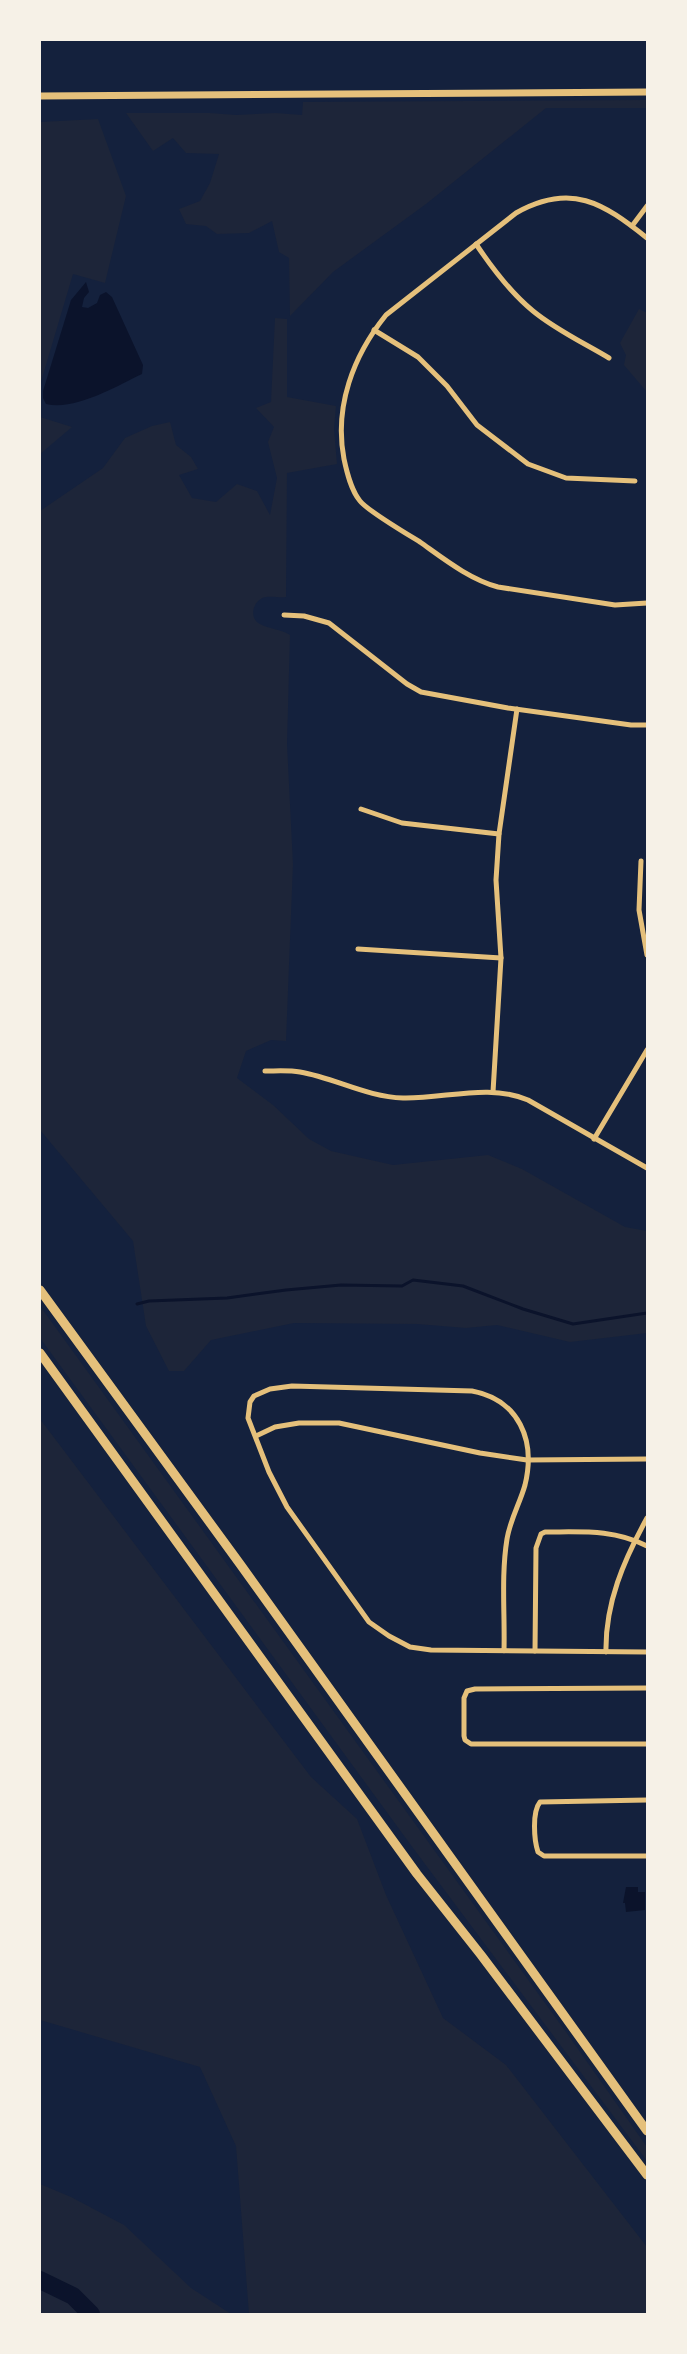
<svg xmlns="http://www.w3.org/2000/svg" width="687" height="2354" font-family="'Asap Condensed',sans-serif">
<style>
.green{fill:#1d2539}
.water{fill:#0b132b}
.lines{fill:none;stroke-linecap:round;stroke-linejoin:round}
.stream{stroke:#0b132b;stroke-width:3}
.river{stroke:#0b132b;stroke-width:18}
.minor{stroke:#e5c07b;stroke-width:5}
.secondary{stroke:#e5c07b;stroke-width:7}
.motorway{stroke:#e5c07b;stroke-width:9}
</style>
<rect width="100%" height="100%" fill="#14213d"/>
<g class="green">
<path d="M647,100v8h-101l-120,96 -93,68 -43,44 -1,-58 -10,-6 -7,-31 -23,12 -32,1 -11,-8 -20,-2 -7,-15 21,-8 10,-18 9,-29 -33,-1 -13,-15 -20,13 -27,-38h84l26,2 40,-2 26,2 1,-13z"/>
<path d="M98,119l28,77 -21,87 -32,-9 -33,111v-263z"/>
<path d="M639,309l8,4v79l-23,-27 2,-10 -6,-12z"/>
<path d="M275,318l12,1v78l49,9 -2,23 3,35 -50,9 -1,124c-6,1 -14,-1 -20,0 -13,2 -18,21 -6,27 9,5 21,5 30,11l-3,109 6,120 -7,177 -15,-1 -25,11 -9,27 36,27 36,34 22,12 62,14 95,-10 34,14 103,58 22,4v102l-77,9 -73,-17 -31,3 -49,-4 -123,-1 -83,17 -27,31h-15l-23,-45 -13,-85 -93,-111v-619l63,-43 22,-30 27,-12 18,-4 6,23 15,12 7,12 -19,6 13,23 24,4 21,-18 20,7 13,24 7,-37 -9,-36 6,-15 -18,-19 15,-6z"/>
<path d="M40,417l32,10 -32,27z"/>
<path d="M40,1306l526,726 81,115v14l-234,-313 -373,-510z"/>
<path d="M40,1419l271,358 46,42 29,76 57,123 63,47 141,182v67h-398l-13,-168 -36,-79 -160,-47z"/>
<path d="M40,2184l31,13 53,28 67,63 40,26h-191z"/>
</g>
<g class="water">
<path d="M86,282l3,10 -5,6 -2,9 6,1 9,-5 3,-8 6,-3 6,5 31,68 -1,9c-25,12 -67,37 -96,30l-3,-6v-7l28,-91z"/>
<path d="M626,1887h12v5h7v18l-19,2 -1,-9h-2z"/>
</g>
<g class="lines">
<path class="stream" d="M137,1304l12,-3 78,-3 59,-8 55,-5 61,1 11,-6 50,6 60,23 50,15 74,-11"/>
<path class="river" d="M40,2280l33,16 18,18"/>
<g class="minor">
<path d="M632,226l15,-20"/>
<path d="M647,238c-44,-35 -76,-56 -131,-25l-130,102c-33,41 -52,92 -42,144 3,14 7,31 16,42 8,10 47,33 60,41 24,17 49,37 78,45l117,18 32,-2"/>
<path d="M476,244c16,24 35,49 57,67 23,19 51,32 76,47"/>
<path d="M374,330l44,27 29,29 30,39 51,39 38,14 69,3"/>
<path d="M284,615l20,1 25,7 78,61 14,8 87,16 123,17h16"/>
<path d="M361,809l41,14 97,11"/>
<path d="M641,861l-2,49 8,45"/>
<path d="M358,949l143,9"/>
<path d="M265,1071c11,0 24,-1 35,1 35,6 67,25 103,26 42,1 85,-15 125,2l119,68"/>
<path d="M493,1092l8,-134 -5,-78 3,-46 18,-125"/>
<path d="M594,1139l53,-89"/>
<path d="M256,1436l19,-9 24,-4h40l141,30 47,7 120,-1"/>
<path d="M504,1651c1,-37 -3,-75 3,-112 3,-19 13,-36 18,-54 11,-45 -6,-85 -53,-94l-180,-5 -22,3 -16,7 -4,6 -2,16 21,54 18,35 82,115 20,14 21,11 21,3 216,2"/>
<path d="M535,1651l1,-103 5,-14 4,-2c37,0 68,-3 102,14"/>
<path d="M606,1652c-1,-49 18,-92 41,-134"/>
<path d="M647,1688l-172,1 -8,2 -3,7v38l1,4 6,4h176"/>
<path d="M647,1800l-107,2c-8,10 -6,38 -2,50l6,4h103"/>
</g>
<path class="secondary" d="M40,96l607,-4"/>
<g class="motorway">
<path d="M40,1290l200,274 407,567"/>
<path d="M40,1353l377,521 64,81 166,220"/>
</g>
</g>
<rect width="687" height="2354" fill="none" stroke="#f6f1e7" stroke-width="82"/>
</svg>
